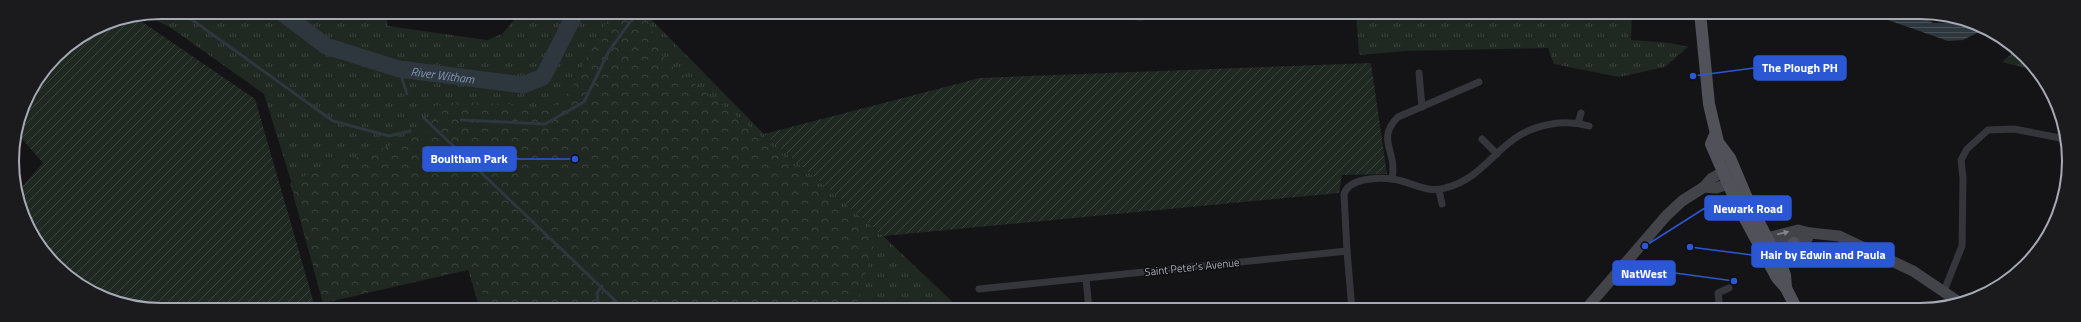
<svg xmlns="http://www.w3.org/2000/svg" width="2081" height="322" font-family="'Titillium Web',sans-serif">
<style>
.grass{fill:url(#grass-tufts)}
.forest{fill:url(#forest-crowns)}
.garden{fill:url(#garden-furrows)}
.water{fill:url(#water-rules)}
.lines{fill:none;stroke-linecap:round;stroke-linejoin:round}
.stream{stroke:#2e363e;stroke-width:3}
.river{stroke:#2e363e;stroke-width:17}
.street{stroke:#35363b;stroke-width:7}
.secondary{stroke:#43444a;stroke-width:11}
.primary{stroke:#515259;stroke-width:12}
.oneway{fill:#838690}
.labels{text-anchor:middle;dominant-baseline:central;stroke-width:3;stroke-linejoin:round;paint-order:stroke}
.street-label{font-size:11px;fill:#a6aab6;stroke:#0f0f11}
.water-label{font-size:12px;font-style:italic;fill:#7e95b0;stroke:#0f0f11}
.rim{fill:none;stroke:#a6aab6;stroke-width:2}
.leader{fill:none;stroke:#2b57d5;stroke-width:1.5}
.callout-dot{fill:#2b57d5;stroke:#0f0f11;stroke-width:1.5}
.callout{fill:#2b57d5;stroke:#2b57d5;stroke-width:1.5}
.callout-label{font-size:12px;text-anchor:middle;font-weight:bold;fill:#fff}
</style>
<defs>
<pattern id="grass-tufts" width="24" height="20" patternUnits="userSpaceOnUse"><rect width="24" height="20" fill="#202822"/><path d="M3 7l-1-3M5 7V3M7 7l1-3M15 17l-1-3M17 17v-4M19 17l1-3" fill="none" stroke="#3d4440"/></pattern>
<pattern id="forest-crowns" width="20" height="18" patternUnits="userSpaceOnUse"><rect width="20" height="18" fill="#202822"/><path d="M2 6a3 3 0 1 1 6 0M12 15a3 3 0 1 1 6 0" fill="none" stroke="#3d4440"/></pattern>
<pattern id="garden-furrows" width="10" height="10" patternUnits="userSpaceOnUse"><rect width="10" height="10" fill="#202822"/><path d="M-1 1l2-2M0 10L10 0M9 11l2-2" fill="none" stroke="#3d4440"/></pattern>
<pattern id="water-rules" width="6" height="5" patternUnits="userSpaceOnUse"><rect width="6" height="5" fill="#2e363e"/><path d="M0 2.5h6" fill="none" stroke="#495058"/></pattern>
</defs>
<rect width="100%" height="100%" fill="#141416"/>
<g class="grass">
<path d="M161,12h224l3,14 99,14 15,-6 19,-22h92l-3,5 34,-5 120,122 119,102 78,74h-481l-12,-41 -145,34 -33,-120 139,-50 -138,48 -27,-87 -93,-66 -25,-13z"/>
<path d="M1050,12h130l-39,7z"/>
<path d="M1356,12h276l-1,28 40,3 17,4 -23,20 -46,10 -65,-13 -6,-16 -142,3 -47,4z"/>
<path d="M2016,50l16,13 5,8 -35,-9z"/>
</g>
<path class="forest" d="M613,12h33l13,39 8,11 87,68 122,109 -21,71h-361l-26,-40 -145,33 -32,-122 137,-49v-25l31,-5 49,2 29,4 19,-3 16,-17 22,-45z"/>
<g class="garden">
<path d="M135,17l120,82 60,208 -10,3h-154l-56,-15 -46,-36 -29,-50 -2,-18 25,-28 -26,-30 10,-38 29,-40 48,-32z"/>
<path d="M1371,63l16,111 -45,1 -3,18 -456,43 -119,-102 216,-56z"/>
</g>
<path class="water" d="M1865,12h47l21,11h19l11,-2 24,7 -24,12 -15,1z"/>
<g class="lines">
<g class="stream">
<path d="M183,12l8,7 142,102 56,15 21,-5"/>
<path d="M1050,12l91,7 39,-7"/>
<path d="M399,69l8,25"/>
<path d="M424,118l201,192"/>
<path d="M461,120l84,4 39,-22 25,-51 21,-29 11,-10"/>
<path d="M599,310l-2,-17 5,-7"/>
</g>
<path class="river" id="s1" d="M281,12l45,34 73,23 124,16 20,-8 33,-65"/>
<g class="street">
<path d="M1419,73l3,34"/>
<path d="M1578,123l3,-10"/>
<path d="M2060,138l3,-13"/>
<path d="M1482,139l15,15"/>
<path d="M1392,179c6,-28 -17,-39 6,-62l81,-35"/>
<path d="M1439,190l3,14"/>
<path d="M1347,251l-3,-57c5,-16 34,-17 48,-15 19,2 34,15 53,9 32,-8 44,-31 69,-49 21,-15 50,-20 75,-13"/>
<path d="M1086,278l3,32"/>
<path d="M979,289l368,-38 5,59"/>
<path d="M1944,291l18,-45 1,-68 -2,-18 6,-11 21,-19 26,-1 51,10"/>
<path d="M1720,310l-2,-17 11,-5"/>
</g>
<g class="secondary">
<path d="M1704,187l12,1 21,-7"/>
<path d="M1759,240l39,-10 12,3 29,3 74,35 46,31"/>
<path d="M1763,247c13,-6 29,-4 44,-8l3,-6"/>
<path d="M1585,310l81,-94 16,-15 22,-14 8,-9 19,-10"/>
</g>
<g class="primary">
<path d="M1700,12l9,92 9,38 12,16 20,47 31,60 4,10 1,13 11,22"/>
<path d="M1715,135l-4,9 27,62 39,72 9,10"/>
<path d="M1779,261l15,-18"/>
</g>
</g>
<defs><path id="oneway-solid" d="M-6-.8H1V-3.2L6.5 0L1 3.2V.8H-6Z"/></defs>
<use class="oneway" href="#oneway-solid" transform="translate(1783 233) rotate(-13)"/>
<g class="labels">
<g class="street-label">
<text transform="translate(1192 267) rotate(-6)">Saint Peter's Avenue</text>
</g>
<g class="water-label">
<text stroke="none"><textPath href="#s1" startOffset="177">River Witham</textPath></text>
</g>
</g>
<path d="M0 0H2081V322H0ZM161 19H1920A142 142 0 0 1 2062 161V161A142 142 0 0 1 1920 303H161A142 142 0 0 1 19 161V161A142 142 0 0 1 161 19Z" fill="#1b1b1e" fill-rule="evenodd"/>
<path class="rim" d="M161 19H1920A142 142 0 0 1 2062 161V161A142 142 0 0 1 1920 303H161A142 142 0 0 1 19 161V161A142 142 0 0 1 161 19Z"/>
<path class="leader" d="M1693 76L1754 68M575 159L516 159M1645 246L1705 208M1690 247L1752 255M1734 281L1675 273"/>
<g class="callout-dot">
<circle cx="1693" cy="76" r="4"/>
<circle cx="575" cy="159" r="4"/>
<circle cx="1645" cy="246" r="4"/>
<circle cx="1690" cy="247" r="4"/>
<circle cx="1734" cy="281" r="4"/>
</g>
<g class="callout">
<rect x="1754" y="56" width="92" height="24" rx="4"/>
<rect x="423" y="147" width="93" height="24" rx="4"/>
<rect x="1705" y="196" width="86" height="24" rx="4"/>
<rect x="1752" y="243" width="142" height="24" rx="4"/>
<rect x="1613" y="261" width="62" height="24" rx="4"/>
</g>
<g class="callout-label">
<text x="1800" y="72">The Plough PH</text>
<text x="469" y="163">Boultham Park</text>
<text x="1748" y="213">Newark Road</text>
<text x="1823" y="259">Hair by Edwin and Paula</text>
<text x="1644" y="278">NatWest</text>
</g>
</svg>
